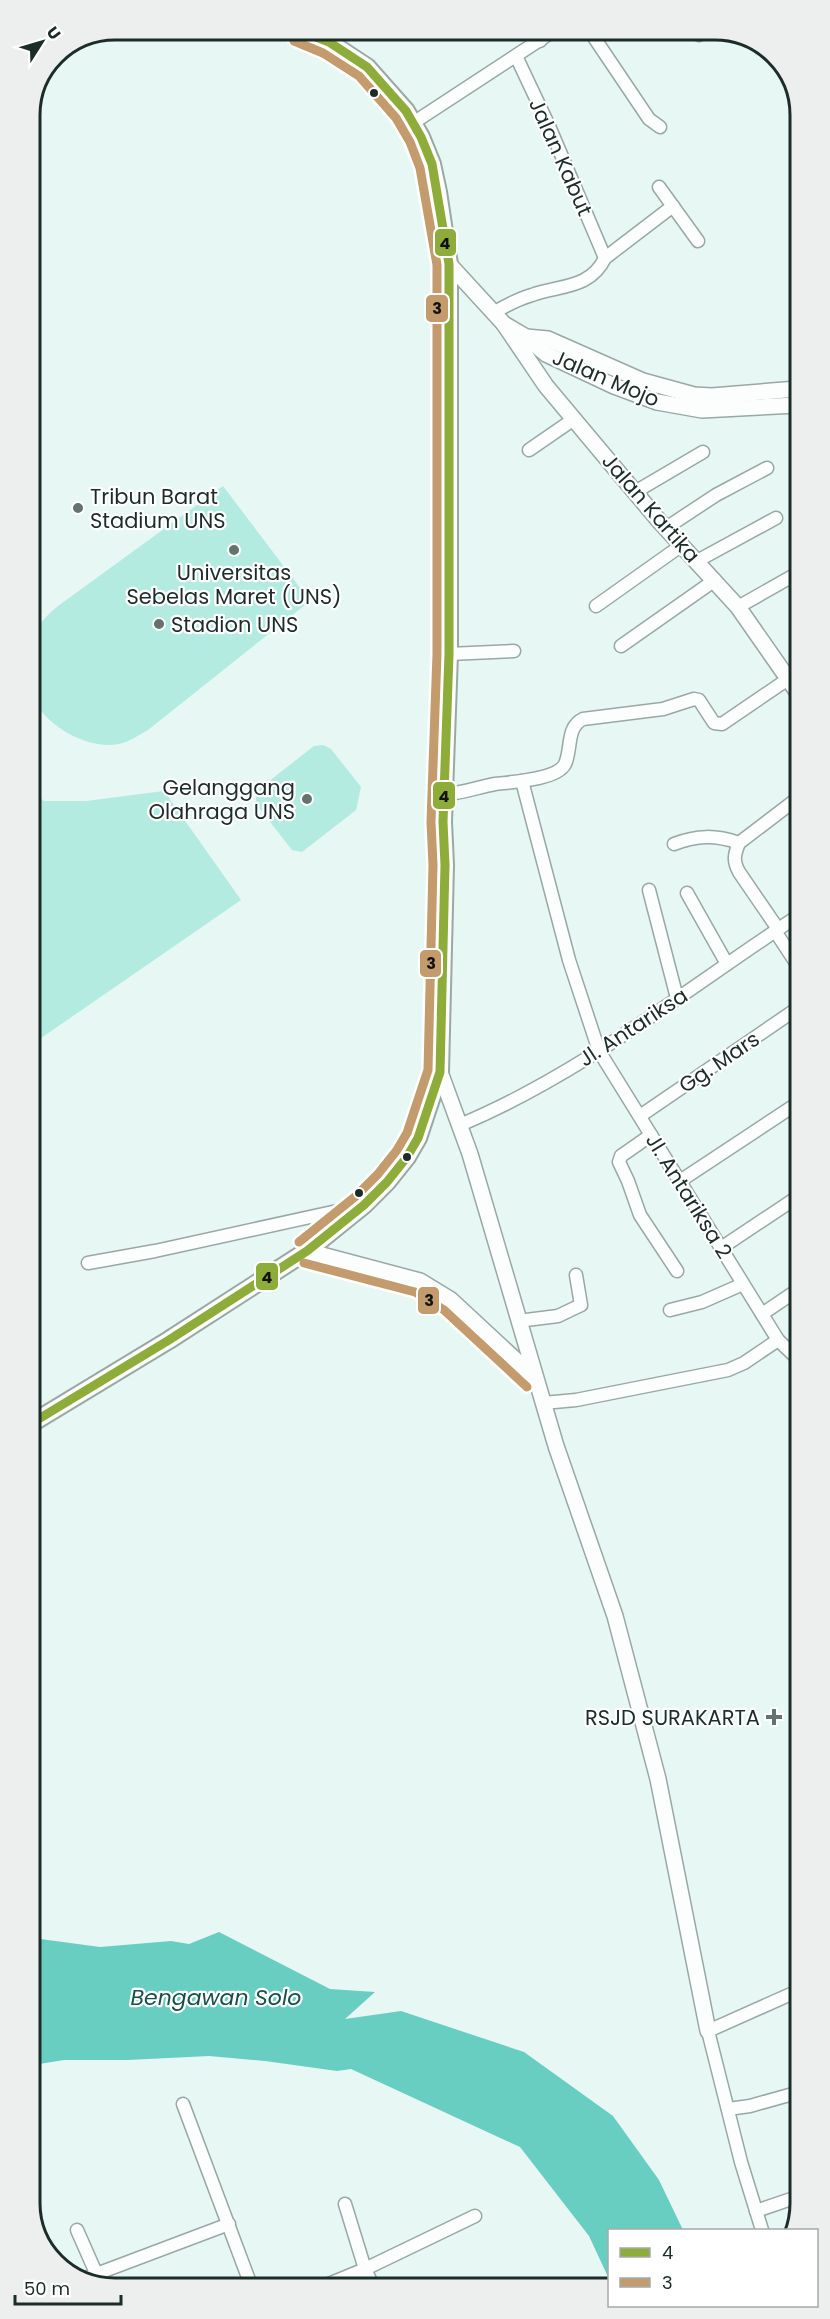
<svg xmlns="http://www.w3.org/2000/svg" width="830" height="2319" font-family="Poppins,sans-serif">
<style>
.green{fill:#b4ebe1}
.water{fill:#68cec1}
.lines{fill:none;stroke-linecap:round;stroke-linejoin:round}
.minor-casing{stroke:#99a8a5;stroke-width:15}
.tertiary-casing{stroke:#99a8a5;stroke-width:18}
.secondary-casing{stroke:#99a8a5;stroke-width:20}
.minor{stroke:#fbfefd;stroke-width:12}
.tertiary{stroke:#fbfefd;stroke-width:15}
.secondary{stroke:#fbfefd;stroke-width:16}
.bus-1-casing{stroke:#fff;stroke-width:14}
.bus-2-casing{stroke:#fff;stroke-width:14}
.bus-1{stroke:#8eac39;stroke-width:9}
.bus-2{stroke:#c39b6d;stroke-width:9}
.bus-dot{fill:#1c2c29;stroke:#fff;stroke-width:2}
.poi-dot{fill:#637370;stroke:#fff;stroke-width:2}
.labels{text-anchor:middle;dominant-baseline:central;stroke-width:4.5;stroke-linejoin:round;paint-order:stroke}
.street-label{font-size:21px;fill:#1c2c29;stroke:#fff}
.poi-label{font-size:21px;fill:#1c2c29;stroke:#fff;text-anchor:start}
.water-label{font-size:22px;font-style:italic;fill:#174f47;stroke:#fff}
.rim{fill:none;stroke:#1c2c29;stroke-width:3}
.line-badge{stroke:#fff;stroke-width:2}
.pale-badge-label{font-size:16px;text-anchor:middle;font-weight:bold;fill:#111}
</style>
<rect width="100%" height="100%" fill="#e6f7f4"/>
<g class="green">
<path d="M223,486l87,115 -162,129c-9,5 -19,12 -29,14 -32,7 -82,-22 -88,-54 -1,-8 0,-16 0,-24 0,-29 4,-41 27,-60z"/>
<path d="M323,745l8,4 30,38 -5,23 -54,42 -10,-2 -36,-46v-10l3,-5 55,-43z"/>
<path d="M31,791l13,10h42l78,-10 77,109 -210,145z"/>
</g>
<path class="water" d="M219,1932l111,57 45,3 -30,27 56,-8 123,41 89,64 46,64 24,50h-73l-1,49 -20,-43 -69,-89 -169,-78 -14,2 -72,-10 -56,-5 -81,4h-64l-31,5v-127l67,9 71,-6 18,3z"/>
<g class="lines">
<defs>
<g id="minor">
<path d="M532,30l8,11"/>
<path d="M589,30l60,89 11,8"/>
<path d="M696,30l3,5"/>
<path d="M516,56l33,70 56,132"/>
<path d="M413,123l142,-93"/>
<path d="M659,187l39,54"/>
<path d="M493,313c12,-7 25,-14 39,-18 28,-10 58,-6 73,-37l68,-52"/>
<path d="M529,450l45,-31"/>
<path d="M635,492l68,-40"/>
<path d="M666,528l50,-33 51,-27"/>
<path d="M697,561l79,-43"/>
<path d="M596,606l86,-61"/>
<path d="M738,607l60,-34"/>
<path d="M621,646l94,-66"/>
<path d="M449,654l65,-3"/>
<path d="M522,781l47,179 30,91 179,289 21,20"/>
<path d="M444,794c17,0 34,-7 51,-10 16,-2 62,-4 70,-20 7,-15 1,-37 18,-45l80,-10 31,-10 5,1 15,23 8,1 66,-45"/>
<path d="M674,844c23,-9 42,-9 65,-1"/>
<path d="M649,890l28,108"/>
<path d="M687,893l40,71"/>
<path d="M778,929l-39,-57c-6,-11 -5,-17 0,-29l59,-45"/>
<path d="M775,931l23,35"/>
<path d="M640,1116l158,-108"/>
<path d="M460,1125c122,-51 228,-137 338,-209"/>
<path d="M651,1135l-30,21 -2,6 9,19 12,34 37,56"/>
<path d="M680,1181l118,-78"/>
<path d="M721,1248l78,-52"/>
<path d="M88,1263l67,-12 205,-45"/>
<path d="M670,1310l32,-8 41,-18"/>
<path d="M762,1314l37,-25"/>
<path d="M518,1321l40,-5 23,-11 -5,-30"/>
<path d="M543,1403l33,-3 152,-30 16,-7 34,-23"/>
<path d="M183,2104l69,184"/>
<path d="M728,2109l22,-3 50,-14"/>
<path d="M345,2204l20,65 9,19"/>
<path d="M756,2211l44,-15"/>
<path d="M77,2230l19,43"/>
<path d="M762,2230l-21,-68 -33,-131 92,-41"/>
<path d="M83,2279l146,-55"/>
<path d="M319,2288l46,-19 110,-53"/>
</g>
<g id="tertiary">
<path d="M449,264l55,60 22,13 20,17 68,32 43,16 45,8 95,-5"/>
<path d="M504,324l42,62 114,136 78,85 60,86"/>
<path d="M526,337l22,2 95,42 51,14 18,1 85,-7"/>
<path d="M440,1072l30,82 86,292 59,170 43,163 50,252"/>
<path d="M307,1251l113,30 31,19 83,77"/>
</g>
<path id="secondary" d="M32,1423l137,-83 138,-89 57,-46 23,-23 20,-25 11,-19 22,-66 5,-207 -2,-43 6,-168v-390l-11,-72 -6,-28 -11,-27 -15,-26 -39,-44 -38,-25 -31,-12"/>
</defs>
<use href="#minor" class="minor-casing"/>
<use href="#tertiary" class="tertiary-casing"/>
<use href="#secondary" class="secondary-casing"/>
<use href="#minor" class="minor"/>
<use href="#tertiary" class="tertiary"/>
<use href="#secondary" class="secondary"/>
<defs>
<path id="bus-1" d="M32,1423l137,-83 138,-89 57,-46 23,-23 20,-25 11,-19 22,-66 5,-207 -2,-43 6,-168v-390l-17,-100 -11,-27 -15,-26 -39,-44 -38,-25 -31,-12"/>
<g id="bus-2">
<path d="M294,41l29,12 36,23 37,42 14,24 10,26 17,97v389l-6,168 2,43 -5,205 -21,63 -10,17 -19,24 -22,22 -57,46"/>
<path d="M304,1263l111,29 29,18 83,77"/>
</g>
</defs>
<use href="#bus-1" class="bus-1-casing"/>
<use href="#bus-2" class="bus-2-casing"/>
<use href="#bus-1" class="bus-1"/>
<use href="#bus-2" class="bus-2"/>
</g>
<g class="bus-dot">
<circle cx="374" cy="93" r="5"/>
<circle cx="407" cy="1157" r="5"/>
<circle cx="359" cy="1193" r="5"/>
</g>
<g class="poi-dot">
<circle cx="78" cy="508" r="6"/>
<circle cx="234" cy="550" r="6"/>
<circle cx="159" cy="624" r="6"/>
<circle cx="307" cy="799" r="6"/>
<path d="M771 1708h6v6h6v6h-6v6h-6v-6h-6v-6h6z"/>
</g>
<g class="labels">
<g class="street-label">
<text transform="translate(561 157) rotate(66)">Jalan Kabut</text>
<text transform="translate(606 378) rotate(23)">Jalan Mojo</text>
<text transform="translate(651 508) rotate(49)">Jalan Kartika</text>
<text transform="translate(633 1027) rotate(-33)">Jl. Antariksa</text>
<text transform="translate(719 1062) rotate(-34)">Gg. Mars</text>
<text transform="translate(689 1196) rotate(58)">Jl. Antariksa 2</text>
</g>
<g class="poi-label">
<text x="90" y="496">Tribun Barat<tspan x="90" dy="24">Stadium UNS</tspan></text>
<text x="234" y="572" text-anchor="middle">Universitas<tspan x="234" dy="24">Sebelas Maret (UNS)</tspan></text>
<text x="171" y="624">Stadion UNS</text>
<text x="295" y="787" text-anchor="end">Gelanggang<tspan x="295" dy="24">Olahraga UNS</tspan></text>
<text x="760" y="1717" text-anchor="end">RSJD SURAKARTA</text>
</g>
<g class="water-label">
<text x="216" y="1997">Bengawan Solo</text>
</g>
</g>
<path d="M0 0H830V2319H0ZM115 40H715A75 75 0 0 1 790 115V2203A75 75 0 0 1 715 2278H115A75 75 0 0 1 40 2203V115A75 75 0 0 1 115 40Z" fill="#edeeee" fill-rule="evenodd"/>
<path class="rim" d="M115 40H715A75 75 0 0 1 790 115V2203A75 75 0 0 1 715 2278H115A75 75 0 0 1 40 2203V115A75 75 0 0 1 115 40Z"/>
<g class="line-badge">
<rect x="434" y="228" width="23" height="29" rx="6" fill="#8eac39"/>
<rect x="425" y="294" width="24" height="29" rx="6" fill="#c39b6d"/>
<rect x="432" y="781" width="24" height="29" rx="6" fill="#8eac39"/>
<rect x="419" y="949" width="23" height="29" rx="6" fill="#c39b6d"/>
<rect x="255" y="1262" width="24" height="29" rx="6" fill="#8eac39"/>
<rect x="417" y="1286" width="23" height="29" rx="6" fill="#c39b6d"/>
</g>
<g class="pale-badge-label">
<text x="445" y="249">4</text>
<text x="437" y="314">3</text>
<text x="444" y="802">4</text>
<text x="431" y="969">3</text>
<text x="267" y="1283">4</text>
<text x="429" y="1306">3</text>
</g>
<rect x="608" y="2229" width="210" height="78" fill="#ffffff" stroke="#a4aba9" stroke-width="1.5"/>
<rect x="620" y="2248" width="30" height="9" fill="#8eac39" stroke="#a4aba9" stroke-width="1.5"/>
<text x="662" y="2259" font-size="18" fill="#1c2c29">4</text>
<rect x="620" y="2278" width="30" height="9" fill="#c39b6d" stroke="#a4aba9" stroke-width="1.5"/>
<text x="662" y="2289" font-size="18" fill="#1c2c29">3</text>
<g transform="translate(42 42) rotate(53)" stroke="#ffffff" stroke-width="4.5" paint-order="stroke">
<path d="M0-4.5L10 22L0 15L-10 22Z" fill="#1c2c29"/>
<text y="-9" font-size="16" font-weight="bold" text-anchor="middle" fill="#1c2c29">U</text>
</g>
<path d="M15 2295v9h106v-9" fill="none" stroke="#1c2c29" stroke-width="3"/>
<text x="24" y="2295" font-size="18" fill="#1c2c29" stroke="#ffffff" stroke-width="4.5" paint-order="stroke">50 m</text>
</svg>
